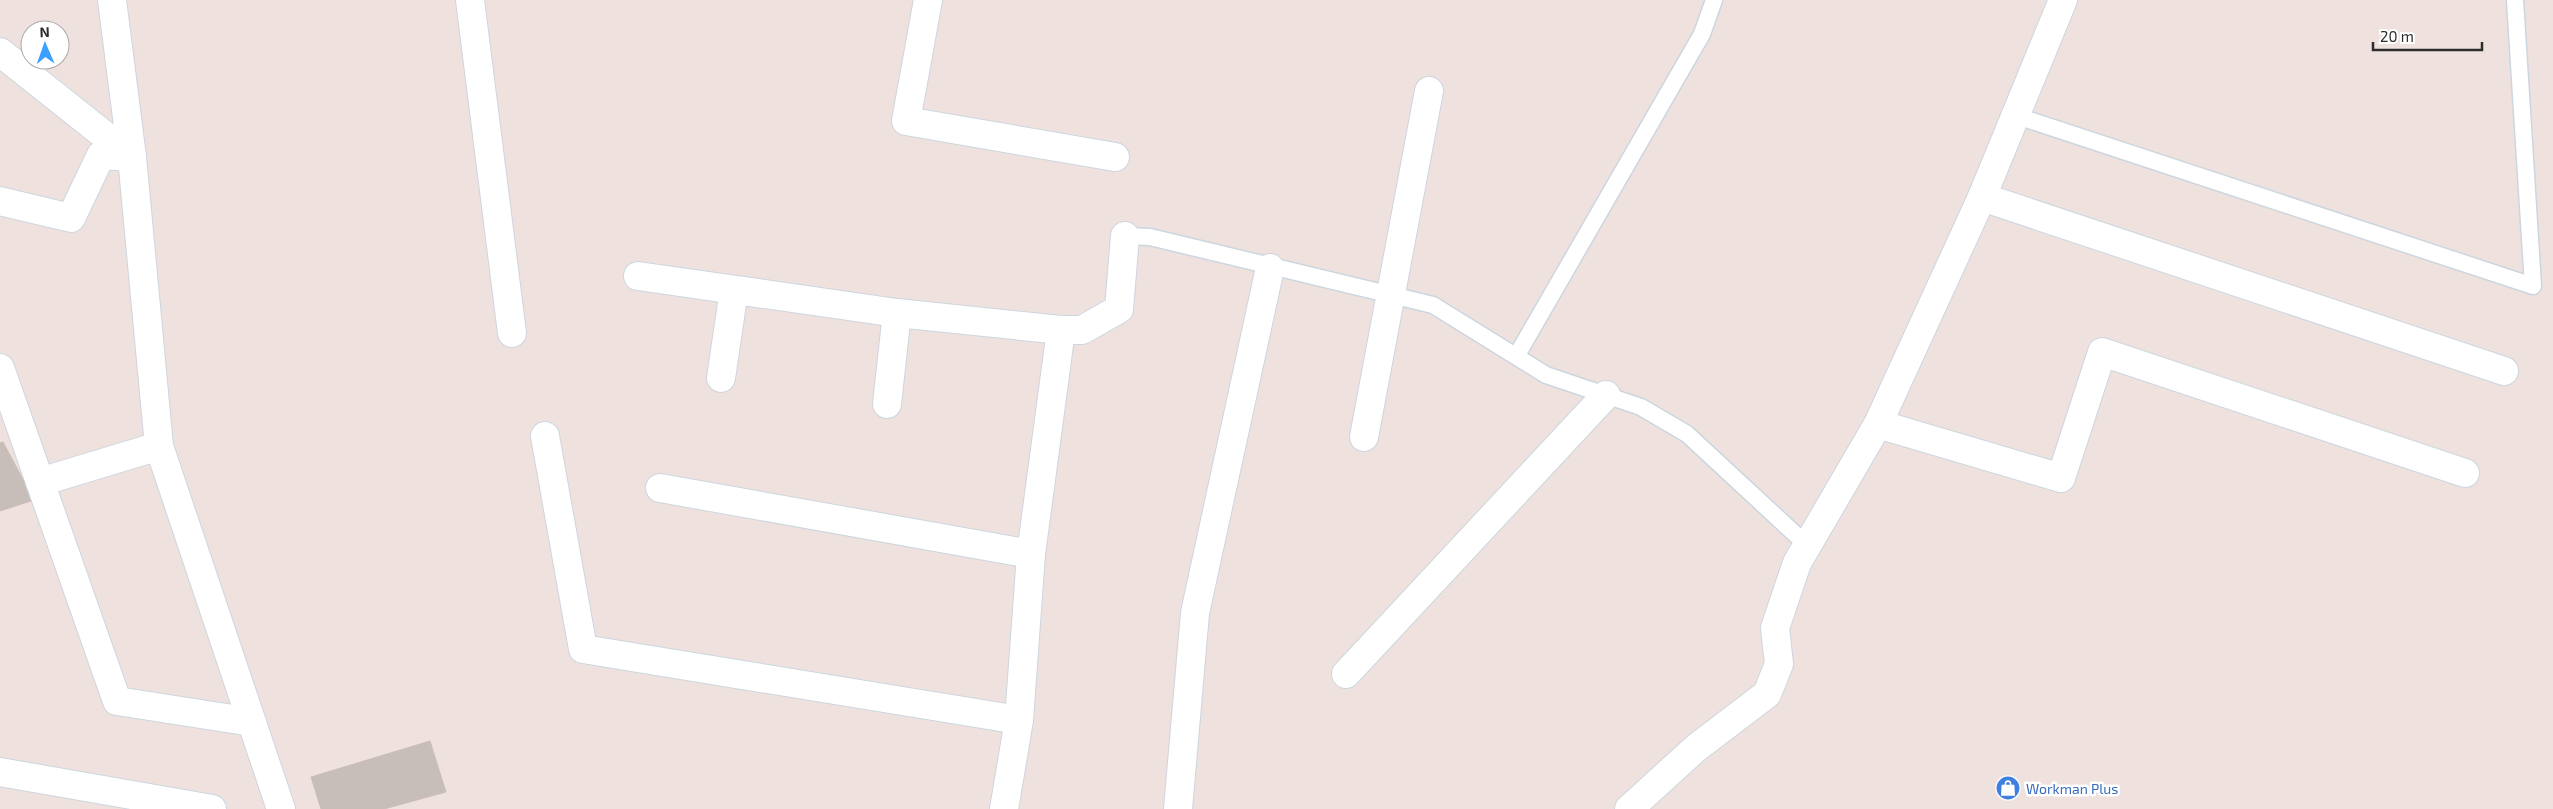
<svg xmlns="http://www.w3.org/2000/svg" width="2553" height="809" font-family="'Exo 2',sans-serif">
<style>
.building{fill:#c8beb9;stroke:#cbbdb7}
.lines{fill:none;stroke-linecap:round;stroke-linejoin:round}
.lane-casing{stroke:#ccd6df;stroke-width:19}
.street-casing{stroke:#ccd6df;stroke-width:30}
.lane{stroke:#fff;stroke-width:16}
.street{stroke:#fff;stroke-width:28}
.labels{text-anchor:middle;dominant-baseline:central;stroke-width:5;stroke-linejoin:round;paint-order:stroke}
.shop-label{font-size:14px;fill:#366cbe;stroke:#fff;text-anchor:start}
</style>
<rect width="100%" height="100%" fill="#efe2de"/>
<g class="building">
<path d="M3,442l31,58 -34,11v-68z"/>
<path d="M430,741l16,51 -62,17h-63l-10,-32z"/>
</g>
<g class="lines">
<defs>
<g id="lane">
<path d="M2014,115l519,171 -18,-286"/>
<path d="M1125,236l25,1 283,68 113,70 95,32 46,27 121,112"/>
<path d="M1517,355l185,-321 12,-34"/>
</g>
<g id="street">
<path d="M112,0l20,157 27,289 122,363"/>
<path d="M470,0l42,333"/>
<path d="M928,0l-22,121 209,36"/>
<path d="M0,52l132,105"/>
<path d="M1982,197l522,174"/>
<path d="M0,201l71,17 30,-63 31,2"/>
<path d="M638,276l259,37 164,17h21l37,-21 6,-73"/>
<path d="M0,368l117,333 135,21"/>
<path d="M721,378l13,-88"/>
<path d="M887,404l10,-91"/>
<path d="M1878,424l183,54 41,-126 363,121"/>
<path d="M545,436l38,213 436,71"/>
<path d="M1364,437l65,-346"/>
<path d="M40,482l119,-36"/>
<path d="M660,488l371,66"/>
<path d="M1346,674l260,-279"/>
<path d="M0,772l212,37"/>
<path d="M1004,809l15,-89 12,-166 30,-224"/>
<path d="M1178,809l17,-196 75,-345"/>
<path d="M1629,809l67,-61 71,-54 12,-30 -4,-36 22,-65 81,-139 104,-227 81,-197"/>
</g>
</defs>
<use href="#lane" class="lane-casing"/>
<use href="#street" class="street-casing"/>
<use href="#lane" class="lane"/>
<use href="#street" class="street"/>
</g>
<defs>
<symbol id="shop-disc" viewBox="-11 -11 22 22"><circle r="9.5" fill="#3f7fe0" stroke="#fff"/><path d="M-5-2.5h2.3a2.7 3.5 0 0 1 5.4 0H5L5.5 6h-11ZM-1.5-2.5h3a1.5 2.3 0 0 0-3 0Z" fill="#fff"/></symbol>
</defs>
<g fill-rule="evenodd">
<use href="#shop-disc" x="1994" y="774" width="28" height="28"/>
</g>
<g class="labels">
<g class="shop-label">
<text x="2026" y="788">Workman Plus</text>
</g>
</g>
<g transform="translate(45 45) rotate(358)"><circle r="24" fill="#ffffff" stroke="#ababab"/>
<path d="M0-4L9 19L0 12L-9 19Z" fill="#3b9fff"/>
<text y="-8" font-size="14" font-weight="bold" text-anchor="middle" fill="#2d2d2d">N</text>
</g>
<path d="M2373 42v8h109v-8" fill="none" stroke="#2d2d2d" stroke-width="2.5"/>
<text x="2380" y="42" font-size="15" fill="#2d2d2d" stroke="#ffffff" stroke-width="4" paint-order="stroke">20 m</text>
</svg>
